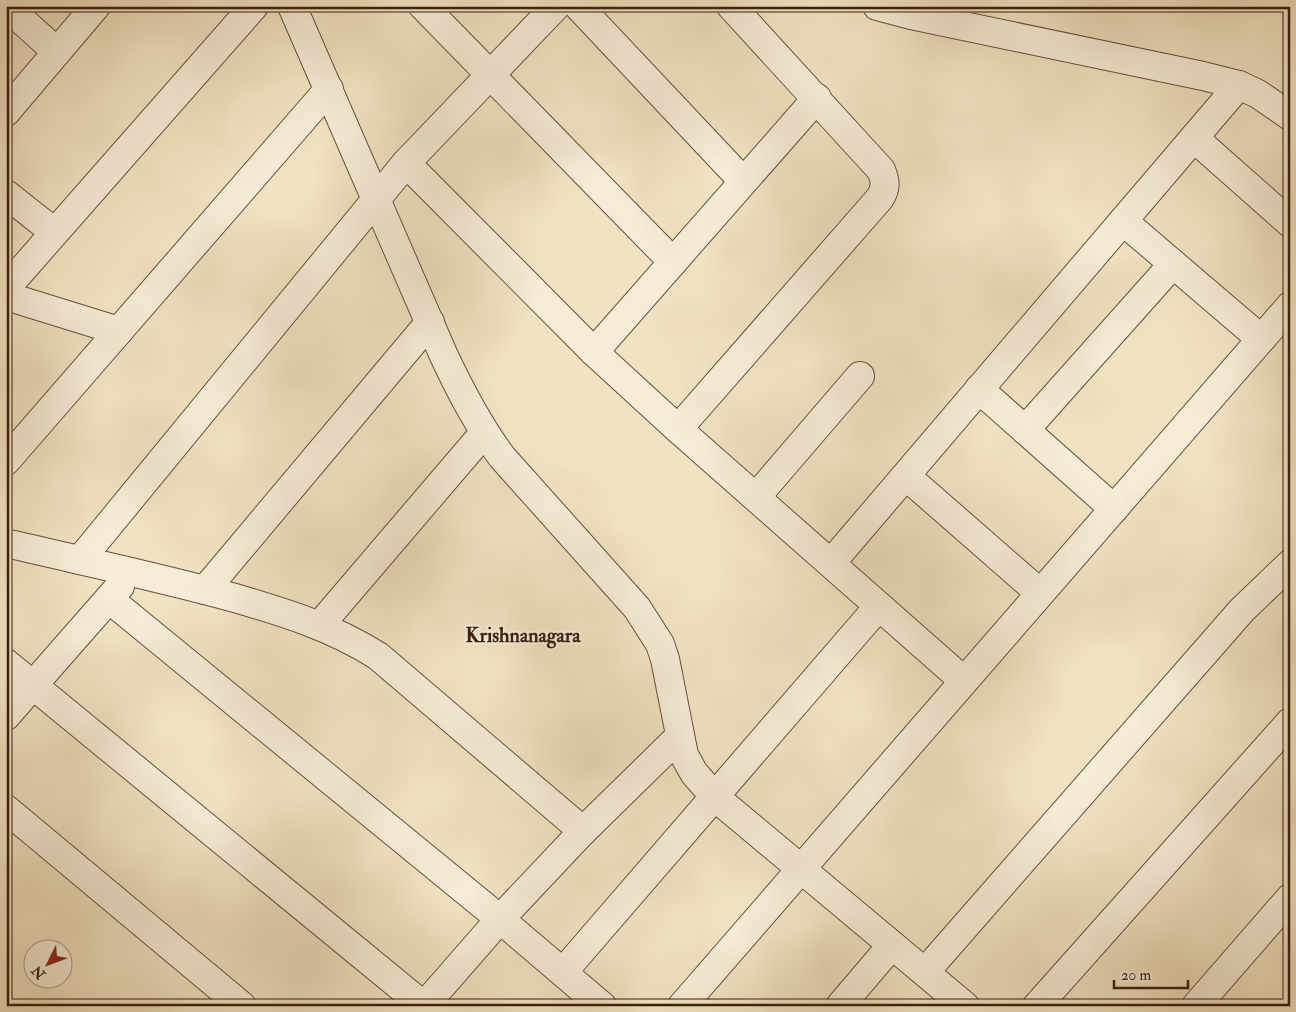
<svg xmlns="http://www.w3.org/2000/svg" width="1296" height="1012" font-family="'IM FELL Double Pica',serif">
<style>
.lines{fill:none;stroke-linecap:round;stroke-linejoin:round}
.minor-casing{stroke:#66503c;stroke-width:30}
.minor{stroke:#f6ecd7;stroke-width:28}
.labels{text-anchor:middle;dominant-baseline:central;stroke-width:4;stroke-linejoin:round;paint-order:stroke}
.district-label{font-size:20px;font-weight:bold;fill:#381f0f;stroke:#f6ecd7}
</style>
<rect width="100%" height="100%" fill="#f1e2c1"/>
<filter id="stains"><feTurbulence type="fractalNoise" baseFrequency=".004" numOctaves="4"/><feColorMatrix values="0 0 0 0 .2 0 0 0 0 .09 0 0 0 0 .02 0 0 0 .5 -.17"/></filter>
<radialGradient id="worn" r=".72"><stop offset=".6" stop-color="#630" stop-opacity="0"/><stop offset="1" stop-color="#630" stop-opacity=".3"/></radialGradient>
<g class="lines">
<defs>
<g id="minor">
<path d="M6,6l51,46"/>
<path d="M292,6l152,350c17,36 34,69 58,101l135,151 23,36 5,15 19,96 10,18 21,24 250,209"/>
<path d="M423,6l250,256"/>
<path d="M578,6l165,175"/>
<path d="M877,6l34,9 292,61 36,9 19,9 32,22"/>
<path d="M6,112l90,-106"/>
<path d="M1194,138l96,85"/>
<path d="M406,163l188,189 84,77 286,252"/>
<path d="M6,194l48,38"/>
<path d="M1123,221l138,118"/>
<path d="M6,288l248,-282"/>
<path d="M6,296l113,35"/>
<path d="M594,352l223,-254"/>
<path d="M979,389l135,120"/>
<path d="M678,429l202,-231c6,-10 6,-16 1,-28l-150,-164"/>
<path d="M1025,430l148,-166"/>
<path d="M6,461l323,-372"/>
<path d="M906,476l134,117"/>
<path d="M756,497l104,-121"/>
<path d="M6,543c76,18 153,34 229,55 51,15 97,29 143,58l205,175"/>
<path d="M80,560l326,-397 150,-157"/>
<path d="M831,563l408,-478"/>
<path d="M205,590l225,-268"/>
<path d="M109,599l391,320 102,87"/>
<path d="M320,625l164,-192"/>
<path d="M6,663l418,343"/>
<path d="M6,716l114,-130"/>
<path d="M6,809l236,197"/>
<path d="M563,972l316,-366"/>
<path d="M925,972l317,-362 48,-46"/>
<path d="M424,1006l76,-87 83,-88 97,-95"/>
<path d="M682,1006l608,-700"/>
<path d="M840,1006l52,-61"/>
<path d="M1037,1006l253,-284"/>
<path d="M1196,1006l94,-108"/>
</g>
</defs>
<use href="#minor" class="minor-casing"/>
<use href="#minor" class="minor"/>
</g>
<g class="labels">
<g class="district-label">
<text x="523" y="635">Krishnanagara</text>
</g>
</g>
<rect width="1296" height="1012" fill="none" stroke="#f1e2c1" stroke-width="25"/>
<rect x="8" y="8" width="1281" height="997" fill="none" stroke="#381f0f" stroke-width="2.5"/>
<rect x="12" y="12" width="1271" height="987" fill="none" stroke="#381f0f"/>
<g transform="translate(48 964) rotate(228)"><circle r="24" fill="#f6ecd7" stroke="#aa9a87"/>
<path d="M0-4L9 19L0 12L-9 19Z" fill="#8f2418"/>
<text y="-8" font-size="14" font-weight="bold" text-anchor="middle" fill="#381f0f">N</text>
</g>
<path d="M1114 980v8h74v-8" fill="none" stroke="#381f0f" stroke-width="2.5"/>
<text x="1121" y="980" font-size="15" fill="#381f0f" stroke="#f6ecd7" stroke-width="4" paint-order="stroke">20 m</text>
<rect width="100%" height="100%" filter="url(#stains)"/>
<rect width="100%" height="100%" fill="url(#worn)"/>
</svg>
